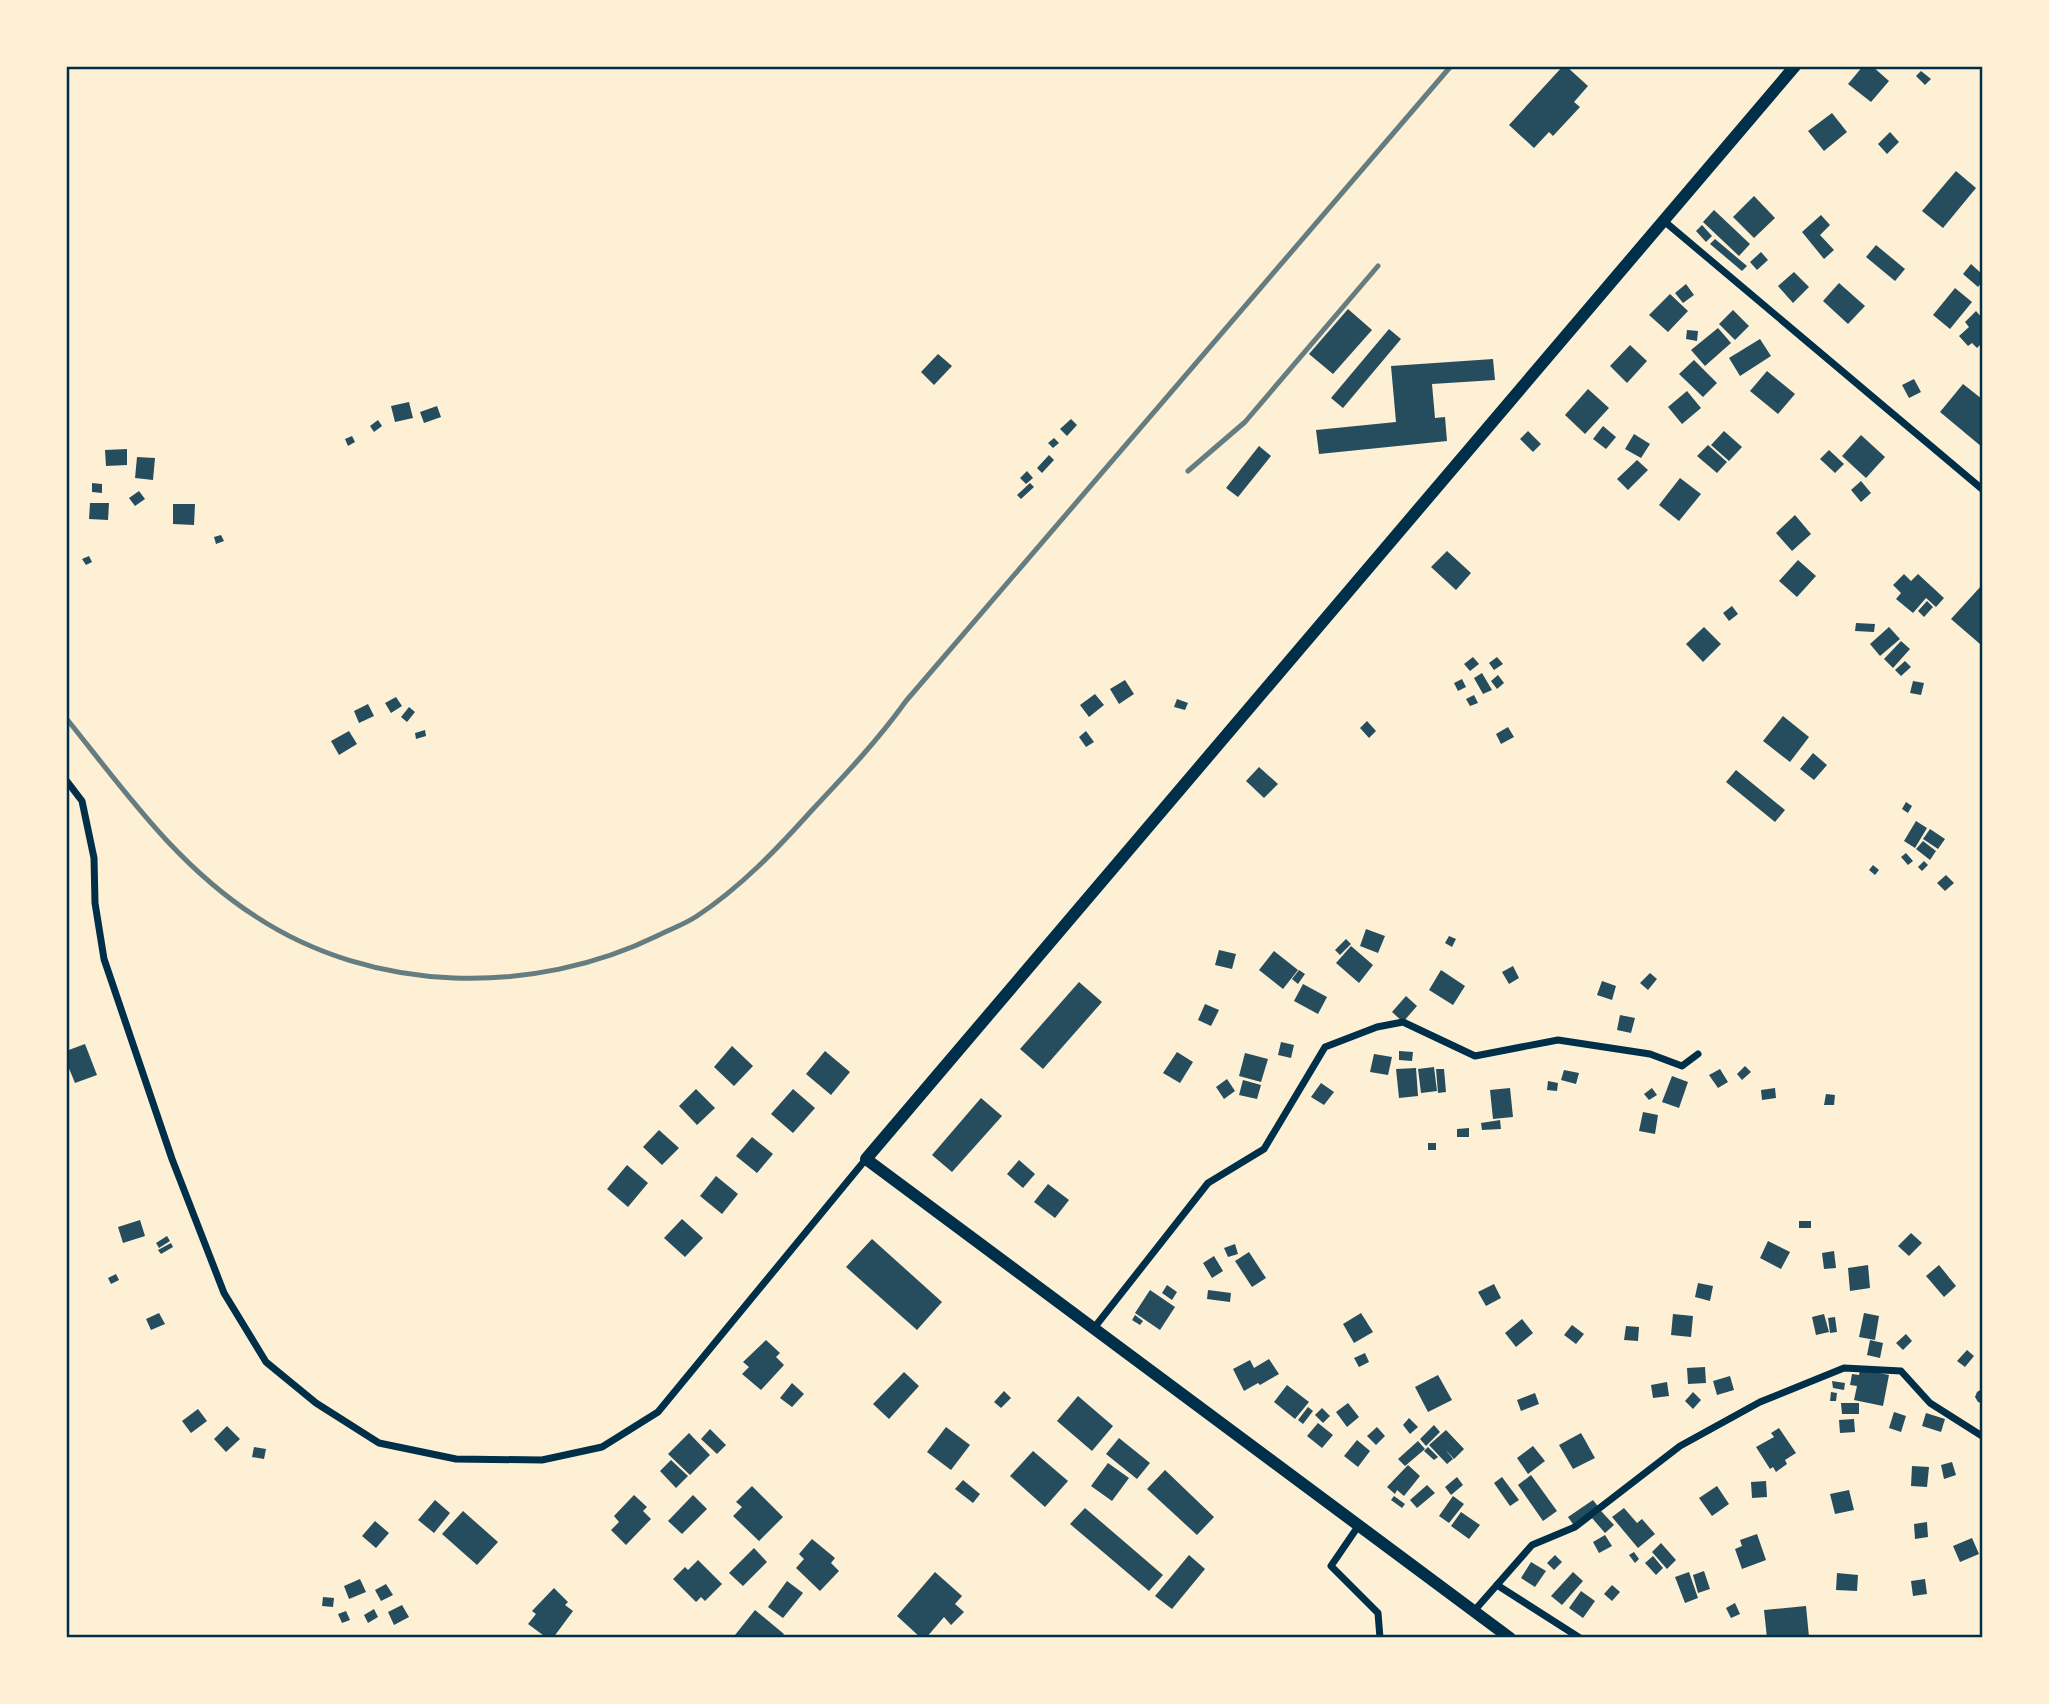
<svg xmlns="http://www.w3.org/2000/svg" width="2049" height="1704" font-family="Cabin,sans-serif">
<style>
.building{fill:#264d5e}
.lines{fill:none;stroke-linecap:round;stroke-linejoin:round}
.minor{stroke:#003049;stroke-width:7}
.tertiary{stroke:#003049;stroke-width:12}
.rail{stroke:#657d81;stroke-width:5}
.neatline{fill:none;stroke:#003049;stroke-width:2.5}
</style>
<rect width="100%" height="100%" fill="#fdf0d5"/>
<g class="building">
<path d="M1563,66h3l22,20 -14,16 6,5 -27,29 -4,-4 -15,16 -25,-23z"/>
<path d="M1863,66h9l17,15 -18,21 -23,-18z"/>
<path d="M1921,71l10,8 -6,6 -9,-9z"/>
<path d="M1832,113l15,19 -23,19 -16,-20z"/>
<path d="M1890,132l9,10 -12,12 -9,-10z"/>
<path d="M1956,171l20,17 -33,40 -21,-17z"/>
<path d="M1754,196l21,22 -21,20 -21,-21z"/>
<path d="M1714,210l36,34 -11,12 -36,-34z"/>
<path d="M1821,215l9,10 -10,10 14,15 -10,9 -22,-27z"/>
<path d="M1702,225l10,11 -6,6 -10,-11z"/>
<path d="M1715,239l32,27 -5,5 -32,-27z"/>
<path d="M1876,245l29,24 -10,12 -29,-24z"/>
<path d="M1761,252l7,8 -11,10 -7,-8z"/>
<path d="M1971,264l11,10v8l-4,5 -15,-13z"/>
<path d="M1794,272l15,15 -16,16 -15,-17z"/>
<path d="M1839,283l26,23 -17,18 -25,-23z"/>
<path d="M1686,284l8,11 -11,8 -8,-10z"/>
<path d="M1955,288l17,14 -22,27 -17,-14z"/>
<path d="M1670,294l18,17 -20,21 -19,-17z"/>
<path d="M1348,309l24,21 -39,44 -24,-20z"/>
<path d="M1733,310l16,16 -14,14 -16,-16z"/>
<path d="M1976,311l6,7v25l-5,5 -5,-5 -4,3 -9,-10 10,-9 -4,-5z"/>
<path d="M1718,328l13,15 -26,23 -14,-16z"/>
<path d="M1389,329l12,10 -58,69 -12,-10z"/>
<path d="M1687,330l11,1 -1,10 -11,-2z"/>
<path d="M1760,339l11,17 -31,20 -11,-18z"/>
<path d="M1630,345l17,16 -20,22 -17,-17z"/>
<path d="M938,354l14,12 -18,19 -13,-13z"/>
<path d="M1493,359l2,21 -63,4 3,34 10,-1 2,24 -128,13 -3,-24 80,-8 -5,-56z"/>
<path d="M1694,360l23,23 -14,14 -24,-23z"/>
<path d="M1767,371l28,23 -17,20 -28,-23z"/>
<path d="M1914,379l7,13 -12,6 -7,-13z"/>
<path d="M1963,384l19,15v48l-42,-35z"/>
<path d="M1588,389l21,19 -24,26 -20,-19z"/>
<path d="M1687,391l14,17 -19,16 -14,-17z"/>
<path d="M409,402l4,16 -18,4 -4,-16z"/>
<path d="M437,406l4,11 -17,6 -4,-11z"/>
<path d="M1071,419l6,6 -10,11 -7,-7z"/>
<path d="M378,420l4,6 -8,6 -4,-6z"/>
<path d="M1603,426l13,11 -10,12 -13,-10z"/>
<path d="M1528,431l13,13 -8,8 -13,-13z"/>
<path d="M1724,431l18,16 -13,14 -18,-16z"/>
<path d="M1634,434l16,10 -9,14 -16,-9z"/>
<path d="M1861,435l24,22 -19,21 -24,-22z"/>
<path d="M352,436l3,6 -7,4 -3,-7z"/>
<path d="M1054,438l5,5 -6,5 -5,-5z"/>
<path d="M1708,445l19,17 -10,11 -20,-17z"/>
<path d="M1259,446l12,10 -33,41 -12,-9z"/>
<path d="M127,449v16l-21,1 -1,-16z"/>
<path d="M1829,450l15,14 -9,9 -15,-14z"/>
<path d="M1049,455l5,5 -12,13 -5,-5z"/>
<path d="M137,457l18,1 -2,22 -18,-2z"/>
<path d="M1637,460l11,10 -20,20 -11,-11z"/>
<path d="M1027,471l6,7 -7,6 -6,-6z"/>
<path d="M1680,478l21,16 -22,27 -20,-16z"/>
<path d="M1861,481l10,12 -10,9 -10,-12z"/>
<path d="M92,483l10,1v9l-10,-1z"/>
<path d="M1030,483l4,4 -13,12 -4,-4z"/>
<path d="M139,491l6,8 -10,7 -6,-8z"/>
<path d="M90,503h19l-1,17 -19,-1z"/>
<path d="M173,504h22l-1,21 -21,-1z"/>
<path d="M1795,515l16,19 -19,17 -16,-18z"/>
<path d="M221,535l3,6 -8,3 -2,-7z"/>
<path d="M1447,551l24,22 -15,17 -25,-23z"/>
<path d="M89,556l3,6 -6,3 -4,-6z"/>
<path d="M1798,560l18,16 -19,21 -18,-16z"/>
<path d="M1904,574l7,7 7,-7 26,24 -8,9 -10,-9 -13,15 -17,-14 5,-6 -8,-8z"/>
<path d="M1982,585v56l-2,3 -29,-25z"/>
<path d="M1927,601l6,6 -9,10 -6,-6z"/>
<path d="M1732,606l6,8 -9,7 -6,-8z"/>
<path d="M1856,623l19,1 -1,8 -19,-1z"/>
<path d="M1704,627l17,17 -18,18 -17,-18z"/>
<path d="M1889,627l11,12 -20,17 -10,-12z"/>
<path d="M1901,641l9,8 -17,19 -9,-9z"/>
<path d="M1473,657l6,7 -9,7 -6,-7z"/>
<path d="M1497,657l6,7 -9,6 -5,-7z"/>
<path d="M1905,661l6,6 -10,9 -6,-6z"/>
<path d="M1482,673l10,17 -9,4 -9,-16z"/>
<path d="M1498,675l6,8 -7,6 -6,-8z"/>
<path d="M1462,679l4,8 -8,4 -4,-8z"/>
<path d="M1125,680l9,14 -15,10 -9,-15z"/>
<path d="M1913,681l11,2 -3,12 -11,-2z"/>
<path d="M1095,694l9,11 -15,12 -9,-12z"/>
<path d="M1474,695l4,8 -8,3 -4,-7z"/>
<path d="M396,697l6,9 -11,7 -6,-10z"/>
<path d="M1177,699l11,4 -3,7 -11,-3z"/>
<path d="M368,704l6,12 -15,7 -5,-12z"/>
<path d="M409,707l6,5 -8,10 -6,-5z"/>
<path d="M1783,716l26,21 -19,25 -27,-21z"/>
<path d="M1367,721l9,10 -7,7 -9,-10z"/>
<path d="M1508,727l6,10 -13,7 -5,-10z"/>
<path d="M425,730l1,6 -10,3 -1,-6z"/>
<path d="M349,731l8,13 -18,11 -8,-14z"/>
<path d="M1086,731l8,11 -8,5 -7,-10z"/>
<path d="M1813,753l14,12 -13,15 -14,-11z"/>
<path d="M1259,767l19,17 -14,14 -18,-17z"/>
<path d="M1736,770l49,40 -10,12 -49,-40z"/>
<path d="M1906,802l6,4 -4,7 -6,-4z"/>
<path d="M1916,821l11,7 -12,20 -11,-7z"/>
<path d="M1930,829l15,10 -7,10 -15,-10z"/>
<path d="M1923,841l13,10 -6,9 -14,-11z"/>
<path d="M1906,853l7,8 -5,4 -7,-8z"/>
<path d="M1924,861l4,4 -6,6 -4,-4z"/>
<path d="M1873,865l6,5 -4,5 -6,-5z"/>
<path d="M1946,875l8,8 -9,8 -8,-8z"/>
<path d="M1366,929l19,7 -7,17 -18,-7z"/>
<path d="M1449,936l7,3 -4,8 -7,-4z"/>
<path d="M1346,939l5,5 -11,11 -5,-5z"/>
<path d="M1351,946l22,19 -14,18 -23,-20z"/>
<path d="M1219,950l17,4 -4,15 -17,-4z"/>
<path d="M1274,951l24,19 -15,19 -24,-19z"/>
<path d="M1513,966l6,12 -10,6 -7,-12z"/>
<path d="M1299,970l6,4 -7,10 -6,-5z"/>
<path d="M1441,970l24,16 -12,19 -24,-15z"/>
<path d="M1650,973l7,6 -9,11 -8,-7z"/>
<path d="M1602,981l14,5 -4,14 -15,-5z"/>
<path d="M1079,982l23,20 -59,67 -23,-20z"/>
<path d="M1303,984l24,13 -9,17 -24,-13z"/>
<path d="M1406,996l11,10 -14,16 -11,-10z"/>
<path d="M1205,1004l14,6 -8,16 -13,-6z"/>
<path d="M1620,1015l15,3 -4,15 -14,-3z"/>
<path d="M1281,1042l13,3 -3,13 -13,-3z"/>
<path d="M85,1044l12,31 -22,8 -9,-22v-10z"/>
<path d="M732,1046l21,20 -19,20 -20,-19z"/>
<path d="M825,1051l25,21 -19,23 -25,-21z"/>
<path d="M1399,1051l14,1 -1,9 -13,-1z"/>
<path d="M1177,1052l16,10 -13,21 -17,-10z"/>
<path d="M1245,1053l23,6 -7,23 -22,-6z"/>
<path d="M1374,1054l18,3 -4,18 -18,-3z"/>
<path d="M1745,1066l6,6 -9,8 -5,-6z"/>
<path d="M1434,1067l3,24 -16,2 -3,-24z"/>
<path d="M1416,1068l2,28 -19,2 -3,-29z"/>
<path d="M1436,1069h8l2,23 -8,1z"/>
<path d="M1720,1069l8,13 -10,6 -9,-13z"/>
<path d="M1564,1070l15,3 -3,11 -15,-4z"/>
<path d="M1672,1076l16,6 -9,26 -17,-6z"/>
<path d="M1227,1079l8,12 -11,8 -8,-12z"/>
<path d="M1243,1080l18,5 -4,14 -18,-4z"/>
<path d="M1548,1081l10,2 -1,8 -10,-1z"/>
<path d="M1321,1083l13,9 -10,13 -13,-8z"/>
<path d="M1510,1088l3,29 -20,2 -3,-29z"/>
<path d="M1652,1088l5,7 -8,5 -5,-6z"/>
<path d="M1775,1088l1,10 -14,2 -1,-10z"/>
<path d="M696,1089l19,19 -18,17 -18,-19z"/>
<path d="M793,1089l22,19 -22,25 -22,-19z"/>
<path d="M1826,1094l9,1 -1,10h-10z"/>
<path d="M981,1098l21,18 -50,56 -20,-17z"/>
<path d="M1643,1112l15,3 -3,19 -16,-3z"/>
<path d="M1500,1120l1,9 -19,1 -1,-7z"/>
<path d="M1469,1128v9h-12v-8z"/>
<path d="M659,1130l20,18 -17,17 -19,-18z"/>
<path d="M752,1137l21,17 -16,19 -21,-17z"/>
<rect x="1428" y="1143" width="8" height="7"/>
<path d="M1019,1160l16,14 -12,14 -16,-14z"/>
<path d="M627,1165l21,18 -20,24 -21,-18z"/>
<path d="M716,1176l22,18 -16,20 -22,-18z"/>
<path d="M1048,1184l21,16 -14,18 -21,-16z"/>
<path d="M682,1219l21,19 -18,19 -21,-19z"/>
<path d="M140,1220l5,16 -22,7 -5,-16z"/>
<rect x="1799" y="1221" width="12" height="7"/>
<path d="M1911,1233l11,10 -13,13 -11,-10z"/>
<path d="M167,1236l3,5 -11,7 -3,-5z"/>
<path d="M872,1239l70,63 -25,28 -71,-63z"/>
<path d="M1768,1241l22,11 -9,17 -21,-11z"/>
<path d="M171,1243l2,4 -12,7 -3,-4z"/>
<path d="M1235,1244l3,10 -10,3 -4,-9z"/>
<path d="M1834,1251l2,17 -12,1 -2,-16z"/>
<path d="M1249,1252l17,26 -14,9 -17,-26z"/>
<path d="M1214,1256l9,15 -11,7 -9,-15z"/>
<path d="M1868,1265l2,23 -20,3 -2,-23z"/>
<path d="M1939,1265l17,21 -12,11 -18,-21z"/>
<path d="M116,1274l3,6 -8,4 -3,-6z"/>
<path d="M1698,1283l15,3 -3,15 -15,-4z"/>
<path d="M1494,1284l7,14 -15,8 -8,-14z"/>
<path d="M1167,1285l10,7 -5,8 -10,-7z"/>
<path d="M1150,1290l25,17 -15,23 -25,-17z"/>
<path d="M1208,1290l23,3 -1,9 -23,-3z"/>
<path d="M159,1313l6,11 -14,6 -5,-11z"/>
<path d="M1361,1313l12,19 -19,11 -11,-19z"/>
<path d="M1864,1313l15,3 -4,24 -16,-3z"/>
<path d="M1673,1314l20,2 -2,21 -20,-2z"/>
<path d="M1824,1314l5,18 -13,3 -4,-18z"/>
<path d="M1135,1315l8,6 -3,4 -8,-5z"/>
<path d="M1835,1317l2,15 -7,1 -2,-15z"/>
<path d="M1522,1319l11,14 -17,14 -11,-14z"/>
<path d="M1572,1325l12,9 -8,10 -12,-9z"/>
<path d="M1626,1326l13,1 -1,14 -14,-1z"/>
<path d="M1906,1334l6,7 -9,9 -7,-7z"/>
<path d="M766,1340l14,13 -4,4 8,8 -23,25 -19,-16 7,-7 -6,-5z"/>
<path d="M1870,1340l13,3 -3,15 -13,-3z"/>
<path d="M1967,1350l7,6 -9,11 -8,-6z"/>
<path d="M1365,1353l4,9 -10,5 -5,-9z"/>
<path d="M1269,1359l10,15 -19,11 -2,-2 -14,8 -11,-22 17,-9 4,8z"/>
<path d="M1705,1367l1,16 -18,1 -1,-16z"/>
<path d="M1860,1369l29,6 -6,31 -29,-6 3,-14 -7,-1 2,-11 7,1z"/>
<path d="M904,1372l15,14 -30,33 -16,-15z"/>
<path d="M1438,1375l14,25 -24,12 -13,-25z"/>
<path d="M1730,1376l4,14 -17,5 -4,-14z"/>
<path d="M1832,1381l13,2 -1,7 -11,-2z"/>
<path d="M1667,1382l2,14 -16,2 -2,-13z"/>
<path d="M792,1383l12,11 -12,13 -12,-9z"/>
<path d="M1287,1385l22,17 -14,17 -21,-17z"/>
<path d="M1982,1389v14l-4,-1 -3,-5 2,-5z"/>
<path d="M1004,1391l7,7 -10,10 -7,-6z"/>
<path d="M1693,1392l8,8 -8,9 -8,-8z"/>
<path d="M1831,1392l6,1 -1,8h-6z"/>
<path d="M1535,1393l4,11 -18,7 -4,-11z"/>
<path d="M1078,1396l35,30 -21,25 -35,-30z"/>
<path d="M1348,1403l11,14 -12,10 -11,-15z"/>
<path d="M1841,1403h18v11h-17z"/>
<path d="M1308,1407l5,4 -10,13 -5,-4z"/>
<path d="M1322,1408l8,8 -7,7 -8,-8z"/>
<path d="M198,1409l9,12 -16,12 -9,-12z"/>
<path d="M1894,1412l12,4 -5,16 -12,-4z"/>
<path d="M1926,1413l19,6 -4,13 -19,-6z"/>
<path d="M1409,1418l9,9 -8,7 -7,-9z"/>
<path d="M1854,1419l1,13 -15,1 -1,-13z"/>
<path d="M1318,1423l15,12 -11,13 -15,-12z"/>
<path d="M1434,1425l6,7 -14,14 -6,-7z"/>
<path d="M227,1426l13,13 -14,13 -12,-13z"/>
<path d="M946,1427l24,18 -19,25 -24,-18z"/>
<path d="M1377,1427l8,9 -9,9 -9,-9z"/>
<path d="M1779,1428l17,25 -11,7 2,4 -11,8 -3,-5 -3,2 -14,-22 18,-10 -3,-4z"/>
<path d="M710,1429l16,16 -9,9 -16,-15z"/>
<path d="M1446,1430l18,19 -10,10 -9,-10 8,10 -6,5 -18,-19z"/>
<path d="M689,1433l21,22 -20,20 -22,-21z"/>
<path d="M1581,1433l14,25 -22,11 -14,-24z"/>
<path d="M1119,1438l31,25 -13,16 -31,-25z"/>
<path d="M1357,1440l13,11 -12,16 -14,-11z"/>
<path d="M1418,1441l7,8 -20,17 -7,-7z"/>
<path d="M1533,1446l12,15 -17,13 -11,-16z"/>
<path d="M254,1447l12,2 -2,10 -12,-2z"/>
<path d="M1428,1447l10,10 -4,3 -10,-9z"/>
<path d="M1033,1451l35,30 -23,26 -35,-31z"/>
<path d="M671,1460l17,16 -12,12 -16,-17z"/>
<path d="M1952,1462l4,13 -12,4 -3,-14z"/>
<path d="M1108,1463l21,15 -17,23 -21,-15z"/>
<path d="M1408,1465l12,11 -16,20 -7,-6 -2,4 -8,-7z"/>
<path d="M1912,1466l17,1 -2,20 -16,-1z"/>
<path d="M1165,1470l49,47 -17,18 -50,-46z"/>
<path d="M1531,1475l26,36 -14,10 -25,-36z"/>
<path d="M1457,1477l6,8 -12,10 -6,-8z"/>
<path d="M1502,1477l17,23 -9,6 -16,-23z"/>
<path d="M963,1480l17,14 -7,9 -18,-14z"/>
<path d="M1766,1481l1,16 -15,1 -1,-16z"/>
<path d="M1427,1485l8,8 -18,15 -7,-8z"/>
<path d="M752,1486l31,31 -24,24 -26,-25 9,-9 -6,-5z"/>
<path d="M1717,1486l12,18 -17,12 -13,-18z"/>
<path d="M1849,1490l5,20 -19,4 -5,-20z"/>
<path d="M634,1495l13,12 -4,4 8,8 -25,26 -15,-15 8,-8 -5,-6z"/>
<path d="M693,1495l14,14 -25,25 -14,-13z"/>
<path d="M1394,1496l11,8 -3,4 -11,-8z"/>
<path d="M1453,1496l11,8 -15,19 -10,-7z"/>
<path d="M435,1500l15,13 -16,20 -16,-13z"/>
<path d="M1593,1500l7,9 -25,18 -7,-10z"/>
<path d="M1085,1508l78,67 -14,16 -79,-67z"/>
<path d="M1624,1508l13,15 5,-4 13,15 -17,14 -26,-31z"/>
<path d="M463,1511l35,31 -21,23 -35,-31z"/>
<path d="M1601,1511l13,14 -9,8 -13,-15z"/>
<path d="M1461,1512l19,13 -11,14 -18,-13z"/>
<path d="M375,1521l14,12 -13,15 -14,-12z"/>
<path d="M1927,1522l1,15 -13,2 -1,-15z"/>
<path d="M1757,1534l9,26 -24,9 -7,-20 7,-3 -2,-6z"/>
<path d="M1605,1535l7,11 -13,7 -6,-11z"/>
<path d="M1972,1538l7,16 -19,8 -7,-16z"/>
<path d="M812,1539l23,19 -4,5 8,8 -19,20 -24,-23 8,-9 -5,-5z"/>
<path d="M1661,1543l15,17 -9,9 -15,-17z"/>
<path d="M754,1548l13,14 -24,24 -14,-13z"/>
<path d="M1634,1552l5,7 -4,4 -6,-8z"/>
<path d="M1189,1555l16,14 -33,40 -17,-13z"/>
<path d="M1555,1555l7,7 -8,8 -7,-7z"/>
<path d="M1653,1556l10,12 -7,7 -11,-12z"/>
<path d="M698,1560l24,24 -17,17 -4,-4 -5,5 -23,-23 12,-12 3,3z"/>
<path d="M1531,1562l15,9 -11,16 -14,-9z"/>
<path d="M1704,1571l6,18 -12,4 -5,-18z"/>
<path d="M935,1572l27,24 -7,8 9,8 -13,13 -7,-8 -18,21h-5l-24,-22z"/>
<path d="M1573,1572l10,9 -21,24 -11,-9z"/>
<path d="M1689,1572l9,26 -13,5 -10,-26z"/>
<path d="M1837,1573l21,2 -1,16 -21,-1z"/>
<path d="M360,1579l6,13 -17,7 -5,-13z"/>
<path d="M1925,1579l2,15 -14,2 -2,-15z"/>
<path d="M787,1581l16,12 -20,25 -15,-11z"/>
<path d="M386,1584l7,11 -12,6 -6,-11z"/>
<path d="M1612,1585l8,7 -8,9 -8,-7z"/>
<path d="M554,1588l14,14 -3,3 8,6 -20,27h-6l-19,-14 8,-10 -4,-3z"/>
<path d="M1581,1591l14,10 -12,17 -14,-10z"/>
<path d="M323,1597l11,1 -1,9 -11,-1z"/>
<path d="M1735,1603l5,11 -9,4 -5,-10z"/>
<path d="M402,1605l7,12 -15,8 -6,-13z"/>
<path d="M1806,1606l3,31 -42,1 -3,-28z"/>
<path d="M374,1609l4,8 -10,6 -4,-8z"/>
<path d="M755,1610l29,24 -3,4h-42l-4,-3z"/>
<path d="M346,1611l4,9 -8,3 -4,-9z"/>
</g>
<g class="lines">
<g class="minor">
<path d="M1664,221l318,268"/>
<path d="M66,780l16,21 12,57 1,45 9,56 68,200 52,134 42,69 50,41 63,40 77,16 86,1 60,-13 56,-35 208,-253"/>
<path d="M1094,1328l114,-145 56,-34 61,-102 52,-20 26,-5 72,34 83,-16 92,14 32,12 16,-12"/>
<path d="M1359,1525l-28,41 47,47 2,25"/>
<path d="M1497,1585l83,53"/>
<path d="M1474,1611l58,-66 43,-18 105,-81 80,-44 84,-34 57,3 29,32 52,33"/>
</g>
<path class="tertiary" d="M1510,1638l-644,-479 929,-1093"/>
<g class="rail">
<path d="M1188,471l57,-49 133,-156"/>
<path d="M66,718c58,72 110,147 189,198 118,78 278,81 404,19 12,-6 26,-11 38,-19 44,-29 81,-68 116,-107 33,-35 65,-69 93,-108l545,-635"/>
</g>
</g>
<rect width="2049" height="1704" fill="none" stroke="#fdf0d5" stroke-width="136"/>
<rect x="68" y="68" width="1913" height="1568" class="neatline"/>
</svg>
